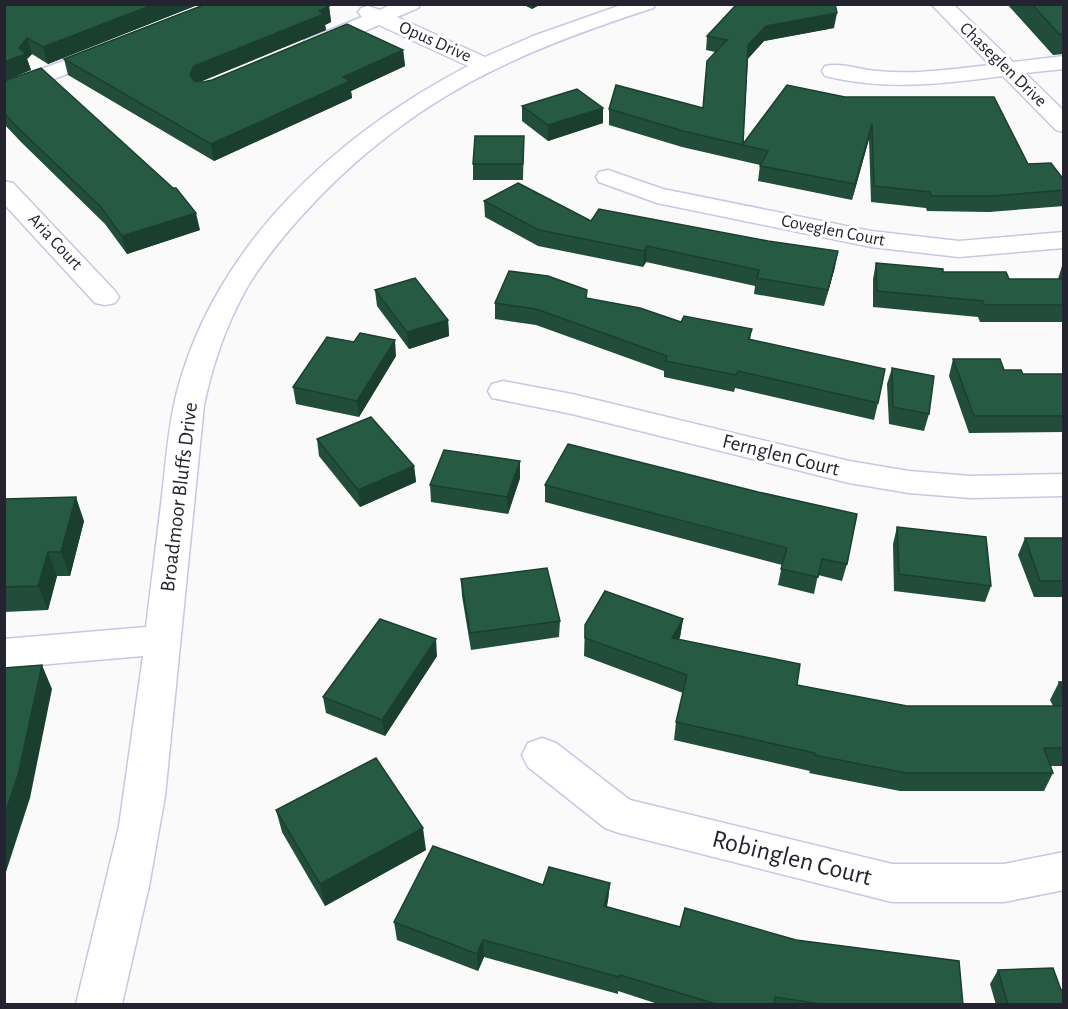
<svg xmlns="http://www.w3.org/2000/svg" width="1068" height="1009" font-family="'Alegreya Sans',sans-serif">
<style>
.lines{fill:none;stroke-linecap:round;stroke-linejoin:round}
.minor-casing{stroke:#c6c7e6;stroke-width:3}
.minor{fill:#fff;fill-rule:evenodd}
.wall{fill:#214d3a}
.shaded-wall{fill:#1b3f2f}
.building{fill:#265a43;stroke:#1b3f2f;stroke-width:1.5}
.labels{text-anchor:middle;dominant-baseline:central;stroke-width:6;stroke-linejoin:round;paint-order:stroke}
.far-street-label{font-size:18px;fill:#242430;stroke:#fff}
.street-label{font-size:21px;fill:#242430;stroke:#fff}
.near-street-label{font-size:26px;fill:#242430;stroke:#fff}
</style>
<rect width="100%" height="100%" fill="#fafafa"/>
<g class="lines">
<defs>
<g id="minor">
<path d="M392,4h29l-3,4 -21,9 88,40 48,-21 91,-32h32l-3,4c-52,17 -104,35 -153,59 -78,37 -145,89 -202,153 -20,23 -40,47 -54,73 -19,35 -32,74 -40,112l-39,391 -16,90 -27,118h-46l43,-178 24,-170 -139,12v-29l142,-12c5,-44 11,-87 16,-131 4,-34 6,-70 15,-104 38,-147 160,-258 291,-326l-89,-41 -58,25 -8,1 -8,-1 -3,-5 3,-5 57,-23 -4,-5 3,-4 7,-2 12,4z"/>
<path d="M931,4h22l60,58 51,-6v13l-39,4 39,38v21l-8,-2 -53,-54c-61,8 -117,15 -178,0l-3,-5 3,-5c17,-4 35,4 52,5 38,4 76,-2 113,-6z"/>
<path d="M106,45l8,1 3,5 -3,5 -110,42v-15z"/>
<path d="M608,170l55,19 208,42 88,10 105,-9v16l-105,9 -88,-10 -214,-44 -58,-21 -3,-5 3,-5z"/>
<path d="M4,181l9,2 102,108 4,6 -4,6 -10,2 -10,-2 -91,-99z"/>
<path d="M503,381l69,13 277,67 60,10 62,5 93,-2v22l-93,2 -62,-5 -60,-10 -277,-69 -80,-16 -4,-7 4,-7z"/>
<path d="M542,738l14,5 74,57 262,64h112l60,-12v38l-60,12h-112l-273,-69 -14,-5 -77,-61 -6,-12 6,-12z"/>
</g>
</defs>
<use href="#minor" class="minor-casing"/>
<use href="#minor" class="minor"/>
</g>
<g class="wall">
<path d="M4,4h196l-152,60 -16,-10 -5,5 4,11 -24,10 193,150 -73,24 -22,-30 -84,-82 -17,-18z"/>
<path d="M522,4h19l-9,5z"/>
<path d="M1007,4h57v50l-11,1z"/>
<path d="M329,6l2,16 -6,3 1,5 -126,52h3l200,-32 2,16 -54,25 1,7 -138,63 -146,-86 -4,-16z"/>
<path d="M834,28l-70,13 -16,17 -5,86 44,-59 241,79 36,16v26l-75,6 -62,-1 -1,-3 -55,-6 -2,-63 -17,61 -94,-19 2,-16 -78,-18 -73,-22v-16l94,-1 12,-56 -9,-2 1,-14z"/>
<path d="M522,106l81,2v15l-55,18 -26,-20z"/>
<path d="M524,136l-1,44h-50v-16z"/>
<path d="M484,201l107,20 244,46 -11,39 -70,-12 1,-8 -109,-24 -3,5 -105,-21 -53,-29z"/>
<path d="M876,263l67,9 66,7h49l4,-13h2v56h-84l-2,-5 -105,-10v-28z"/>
<path d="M375,290l73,30 1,16 -40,13 -32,-43z"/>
<path d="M587,298l94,24 71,7 -2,11 128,63 -4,17 -139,-32 -1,4 -70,-15v-6l-128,-46 -41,-6v-16z"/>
<path d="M396,356l-37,61 -63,-13 -3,-17z"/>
<path d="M953,359l70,15h41v58l-95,1 -20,-57z"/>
<path d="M892,368l37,46 -5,17 -35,-7 -2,-40z"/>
<path d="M317,439l97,27 2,16 -56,25 -41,-51z"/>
<path d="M520,461v17l-12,36 -77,-12 -1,-17z"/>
<path d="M545,485l302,79 -5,17 -24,-6 -4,19 -36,-9 4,-20 -237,-63z"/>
<path d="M4,499l80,22 -14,55h-13l-9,34 -44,2z"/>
<path d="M897,527l94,59 -6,16 -91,-11 -1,-47z"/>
<path d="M1025,538h39v59h-30l-16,-42z"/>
<path d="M461,579l99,42 -1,16 -88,13 -9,-54z"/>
<path d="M683,619l-3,18 -1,2 118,46 110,21h146l-3,-6 9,-18h5v84h-14l3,7 -9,18h-144l-91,-18 1,-2 -136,-31 2,-18 7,-29 -99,-37 1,-31z"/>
<path d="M437,656l-52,80 -59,-23 -3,-16z"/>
<path d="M276,810l150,40 -101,56 -43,-74z"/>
<path d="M610,883l-2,17 -1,7 356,98h-302l-43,-14v3l-134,-37 -6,14 -81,-31 -3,-18 149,-37z"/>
<path d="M998,970l63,20 3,15h-68l-6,-21z"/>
</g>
<g class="shaded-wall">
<path d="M155,4h45l-152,60 -5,-17z"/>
<path d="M532,4h9l-9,5z"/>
<path d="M329,6l2,16 -6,3 1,5 -129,53 -4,8 -3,-16 4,-9z"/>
<path d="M837,13l-3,15 -70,13 -17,19 1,-15 18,-19z"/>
<path d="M27,38l5,16 -5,5 4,11 -27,11v-19l15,-14z"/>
<path d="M403,50l2,16 -54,25 1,7 -138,63 -3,-17 132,-67z"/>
<path d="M603,108v15l-55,18v-16z"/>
<path d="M872,124l-3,15 -17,61 3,-16z"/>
<path d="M196,213l4,17 -73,24 -5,-18z"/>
<path d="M647,246l-1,16 -3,5 1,-16z"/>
<path d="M838,251l-3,16 -11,39 4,-16z"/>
<path d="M448,320l1,16 -40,13 -2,-17z"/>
<path d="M395,340l1,16 -37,61 -2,-16z"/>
<path d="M520,461v17l-12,36 -1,-17z"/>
<path d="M414,466l2,16 -56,25 -2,-17z"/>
<path d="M76,497l8,24 -14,55 -9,-24z"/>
<path d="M48,552l9,24 -9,34 -10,-24z"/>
<path d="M683,619l-3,18 -10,20 2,-19z"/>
<path d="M436,639l1,17 -52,80 -3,-16z"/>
<path d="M42,665l10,24 -22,109 -26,80v-61z"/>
<path d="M423,828l3,22 -101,56 -5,-22z"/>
<path d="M610,883l-2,17 -6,24 2,-18z"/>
<path d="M483,940l1,17 -6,14 -1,-17z"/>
</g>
<g class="building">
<path d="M4,4h151l-112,43 -16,-9 -8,10 7,6 -22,8z"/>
<path d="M206,4h119l4,2 -10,5 5,3 -130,52 -4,9 4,6 9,1 9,-2 135,-56 56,26 -60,27 7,4 -139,63 -147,-85z"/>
<path d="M741,4h94l2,9 -71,13 -18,19 -5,99 44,-59 58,12h149l34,67 23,-1 13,17v10l-71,6h-62l-1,-4 -56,-6 -2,-62 -17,60 -95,-18 8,-15 -85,-20 -74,-22 7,-24 87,23 4,-47 20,-21 -20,-4 29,-31z"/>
<path d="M1032,4h32v30h-5z"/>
<path d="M41,68l132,120h3l20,25 -74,23 -22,-30 -85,-81 -11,-12v-32z"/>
<path d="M577,89l26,19 -55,17 -26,-19z"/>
<path d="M475,136h49l-1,28h-50z"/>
<path d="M518,183l73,38 8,-12 169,32 70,10 -10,39 -71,-12 2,-8 -112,-24 -3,5 -105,-21 -55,-29z"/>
<path d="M876,263l67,6v3h63l3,7h55v26h-80l-1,-4 -106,-10z"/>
<path d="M509,271l39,5 39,14 -1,8 54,10 41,14 3,-6 68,13 -4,10 137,30 -7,34 -140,-32 -2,4 -71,-14 2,-5 -131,-47 -41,-6z"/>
<path d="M415,278l33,42 -41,12 -32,-42z"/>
<path d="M360,333l35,7 -38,61 -64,-14 34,-50 27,5z"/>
<path d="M953,359h47l4,11h17l2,4h41v42h-90z"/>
<path d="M892,368l42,8 -5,38 -36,-7z"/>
<path d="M371,417l43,49 -56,24 -41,-51z"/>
<path d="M568,444l190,48 99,22 -10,50 -25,-5 -4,18 -37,-8 6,-21 -242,-63z"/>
<path d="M444,450l76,11 -13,36 -77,-12z"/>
<path d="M76,497l-15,55h-13l-10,34 -34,1v-88z"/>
<path d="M897,527l89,10 5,49 -92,-12z"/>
<path d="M1025,538h39v43h-24z"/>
<path d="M547,568l13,53 -90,12 -9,-54z"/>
<path d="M605,591l78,28 -11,19 128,26 -3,21 110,21h157v42h-20l9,25h-147l-92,-18 1,-2 -139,-31 11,-47 -102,-37v-13z"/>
<path d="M380,619l56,20 -54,81 -59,-23z"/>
<path d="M42,665l-24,110 -14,42v-149z"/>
<path d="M1059,682h5v12z"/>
<path d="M376,758l47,70 -103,56 -44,-74z"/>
<path d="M433,846l110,39 6,-18 61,16 -6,23 76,21 5,-19 111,32 163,21 4,44h-136l-52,-8 -1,8h-55l-99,-30 -1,2 -136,-37 -6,14 -83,-32z"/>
<path d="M1053,968l8,22h3v15h-56l-10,-35z"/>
</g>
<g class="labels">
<g class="far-street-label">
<text transform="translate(435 42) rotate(24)">Opus Drive</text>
<text transform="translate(1003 65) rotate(44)">Chaseglen Drive</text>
<text transform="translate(833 231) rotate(11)">Coveglen Court</text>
<text transform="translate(55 242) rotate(47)">Aria Court</text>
</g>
<g class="street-label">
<text transform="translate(781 455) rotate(14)">Fernglen Court</text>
<text transform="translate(179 497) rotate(-83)">Broadmoor Bluffs Drive</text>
</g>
<g class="near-street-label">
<text transform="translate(792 858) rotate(14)">Robinglen Court</text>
</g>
</g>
<rect width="1068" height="1009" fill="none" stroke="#242430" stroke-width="12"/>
</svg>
